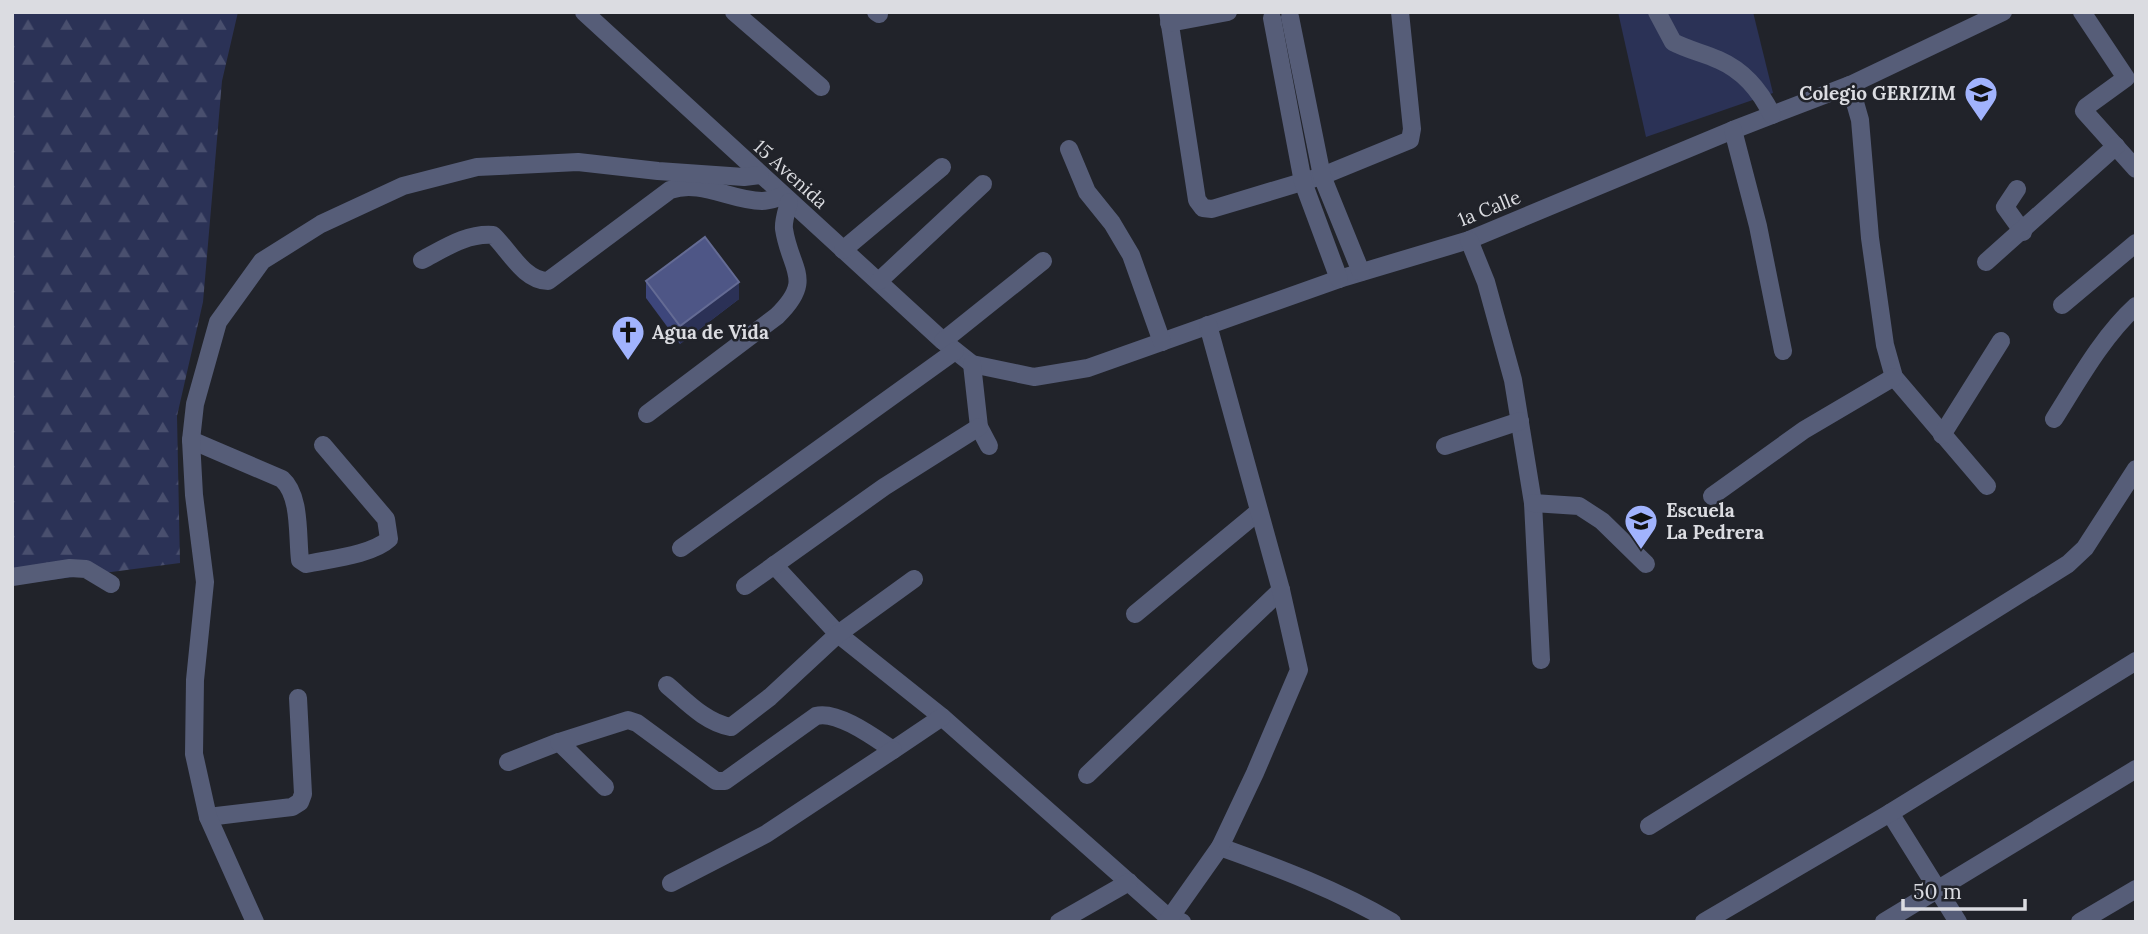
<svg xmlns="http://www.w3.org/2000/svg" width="2148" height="934" font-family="Lora,serif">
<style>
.forest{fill:url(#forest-firs)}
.park{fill:#2b3256}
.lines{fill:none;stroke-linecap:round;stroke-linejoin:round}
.minor{stroke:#565d78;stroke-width:18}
.wall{fill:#3d467b}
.shaded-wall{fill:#2b3156}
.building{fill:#4e5686;stroke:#646b94;stroke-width:2}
.labels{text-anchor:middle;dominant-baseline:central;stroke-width:5;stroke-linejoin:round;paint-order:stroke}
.poi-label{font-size:19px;font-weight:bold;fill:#dbdce1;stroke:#21232a;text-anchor:start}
.street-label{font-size:19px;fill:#dbdce1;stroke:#21232a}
</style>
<defs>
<pattern id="forest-firs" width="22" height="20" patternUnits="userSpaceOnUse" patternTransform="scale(1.75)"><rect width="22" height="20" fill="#2b3256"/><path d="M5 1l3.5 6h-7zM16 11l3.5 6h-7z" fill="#494f6e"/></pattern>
</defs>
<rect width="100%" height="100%" fill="#21232a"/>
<path class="forest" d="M12,12h226l-16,69 -19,221 -26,114 3,147 -168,22z"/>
<path class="park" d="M1618,12h135l20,81 -127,44z"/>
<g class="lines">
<g class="minor">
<path d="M584,12l359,329 29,23 62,13 54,-9 251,-89 130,-39 264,-110 117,-45 153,-73"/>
<path d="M734,12l87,75"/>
<path d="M876,12l3,2"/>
<path d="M1168,12l29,188 6,8 9,1 110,-33 88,-36 2,-11 -12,-117"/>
<path d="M1657,12l16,30c15,8 31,11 46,18 25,11 42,32 53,55"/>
<path d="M2082,12l44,66 -40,29 -2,4 52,58"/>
<path d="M1290,17l32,159 39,96"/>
<path d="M1272,18l31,164 36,97"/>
<path d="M1169,23l59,-11"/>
<path d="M1850,85l10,35 10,118 15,107 9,32 93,109"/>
<path d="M1733,130l25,96 25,125"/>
<path d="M1069,149l18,43 25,31 19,32 31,87"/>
<path d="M2017,189l-12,18 18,25"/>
<path d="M1469,240l17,42 27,98 20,123 8,157"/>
<path d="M843,250l99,-83"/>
<path d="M422,260c23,-12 45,-27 71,-25 16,15 31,46 55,46l122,-91c31,-11 61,11 92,11 7,0 14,-3 21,-5"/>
<path d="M1986,262l130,-116"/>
<path d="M879,281l104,-97"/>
<path d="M2062,305l74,-62"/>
<path d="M943,341l100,-80"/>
<path d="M972,364l7,63 10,19"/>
<path d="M647,414l130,-98c38,-37 13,-46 7,-87 -1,-8 3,-19 5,-27"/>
<path d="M2054,419c24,-38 48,-82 82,-113"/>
<path d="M1942,435l59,-94"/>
<path d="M191,440l91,39c19,17 15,56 18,81l6,4c23,-5 66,-9 83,-25l-3,-20 -63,-74"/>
<path d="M1445,446l75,-25"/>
<path d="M1712,496l92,-66 90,-53"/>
<path d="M1533,503l46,3 23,15 44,43"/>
<path d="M681,548l274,-197"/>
<path d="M774,565l64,69 104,83 227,201 13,4"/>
<path d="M12,577l58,-9 16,1 25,15"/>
<path d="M745,586l139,-99 95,-60"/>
<path d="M1135,614l123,-102"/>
<path d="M667,685c19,16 39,38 64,42l39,-30 68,-63 76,-55"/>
<path d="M508,762l51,-20"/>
<path d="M1087,775l194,-185"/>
<path d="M605,787l-46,-45 69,-22 9,3 79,58h9l91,-65c21,-6 59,22 77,34l49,-33"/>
<path d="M1890,813l68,109"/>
<path d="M208,817l84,-10 8,-5 3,-8 -5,-96"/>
<path d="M1649,826l419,-262 17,-16 51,-79"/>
<path d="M1220,847c59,21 117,43 172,75"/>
<path d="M671,883l95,-49 127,-84"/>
<path d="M255,922l-47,-105 -14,-63 1,-74 10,-98 -11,-87 -3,-55 4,-36 23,-82 44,-61 59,-37 82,-38 74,-19 101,-5 80,9 86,6 16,-2"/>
<path d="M1059,922l70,-40"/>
<path d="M1167,922l53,-75 35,-74 44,-103 -18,-80 -73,-265"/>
<path d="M1704,922l186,-109 246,-152"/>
<path d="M1884,922l252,-153"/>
<path d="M2080,922l56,-33"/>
</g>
</g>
<path class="wall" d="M646,281l93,18 -59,45 -34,-46z"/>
<path class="shaded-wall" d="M739,282v17l-59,45v-18z"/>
<path class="building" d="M705,237l34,45 -59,44 -34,-45z"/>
<defs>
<symbol id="school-pin" viewBox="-11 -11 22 30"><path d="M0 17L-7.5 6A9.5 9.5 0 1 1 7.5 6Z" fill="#a1b3fd" stroke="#21232a"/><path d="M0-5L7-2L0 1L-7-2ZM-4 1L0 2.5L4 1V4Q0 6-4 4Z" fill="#111"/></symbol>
<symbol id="church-pin" viewBox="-11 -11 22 30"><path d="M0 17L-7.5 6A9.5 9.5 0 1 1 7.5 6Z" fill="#a1b3fd" stroke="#21232a"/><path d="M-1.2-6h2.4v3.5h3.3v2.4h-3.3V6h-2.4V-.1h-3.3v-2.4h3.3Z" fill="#111"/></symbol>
</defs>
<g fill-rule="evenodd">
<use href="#school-pin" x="1962" y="74" width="38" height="52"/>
<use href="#church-pin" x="609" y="313" width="38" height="52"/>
<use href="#school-pin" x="1622" y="502" width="38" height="52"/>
</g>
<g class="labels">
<g class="poi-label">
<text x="1956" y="93" text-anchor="end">Colegio GERIZIM</text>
<text x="652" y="332">Agua de Vida</text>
<text x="1666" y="510">Escuela<tspan x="1666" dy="22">La Pedrera</tspan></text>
</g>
<g class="street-label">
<text transform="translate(791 174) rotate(42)">15 Avenida</text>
<text transform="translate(1489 208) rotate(-22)">1a Calle</text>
</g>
</g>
<rect width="2148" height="934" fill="none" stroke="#dbdce1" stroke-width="28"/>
<path d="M1903 899v10h122v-10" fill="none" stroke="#dbdce1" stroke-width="3.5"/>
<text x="1913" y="899" font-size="21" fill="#dbdce1" stroke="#21232a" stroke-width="5" paint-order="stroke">50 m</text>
</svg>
